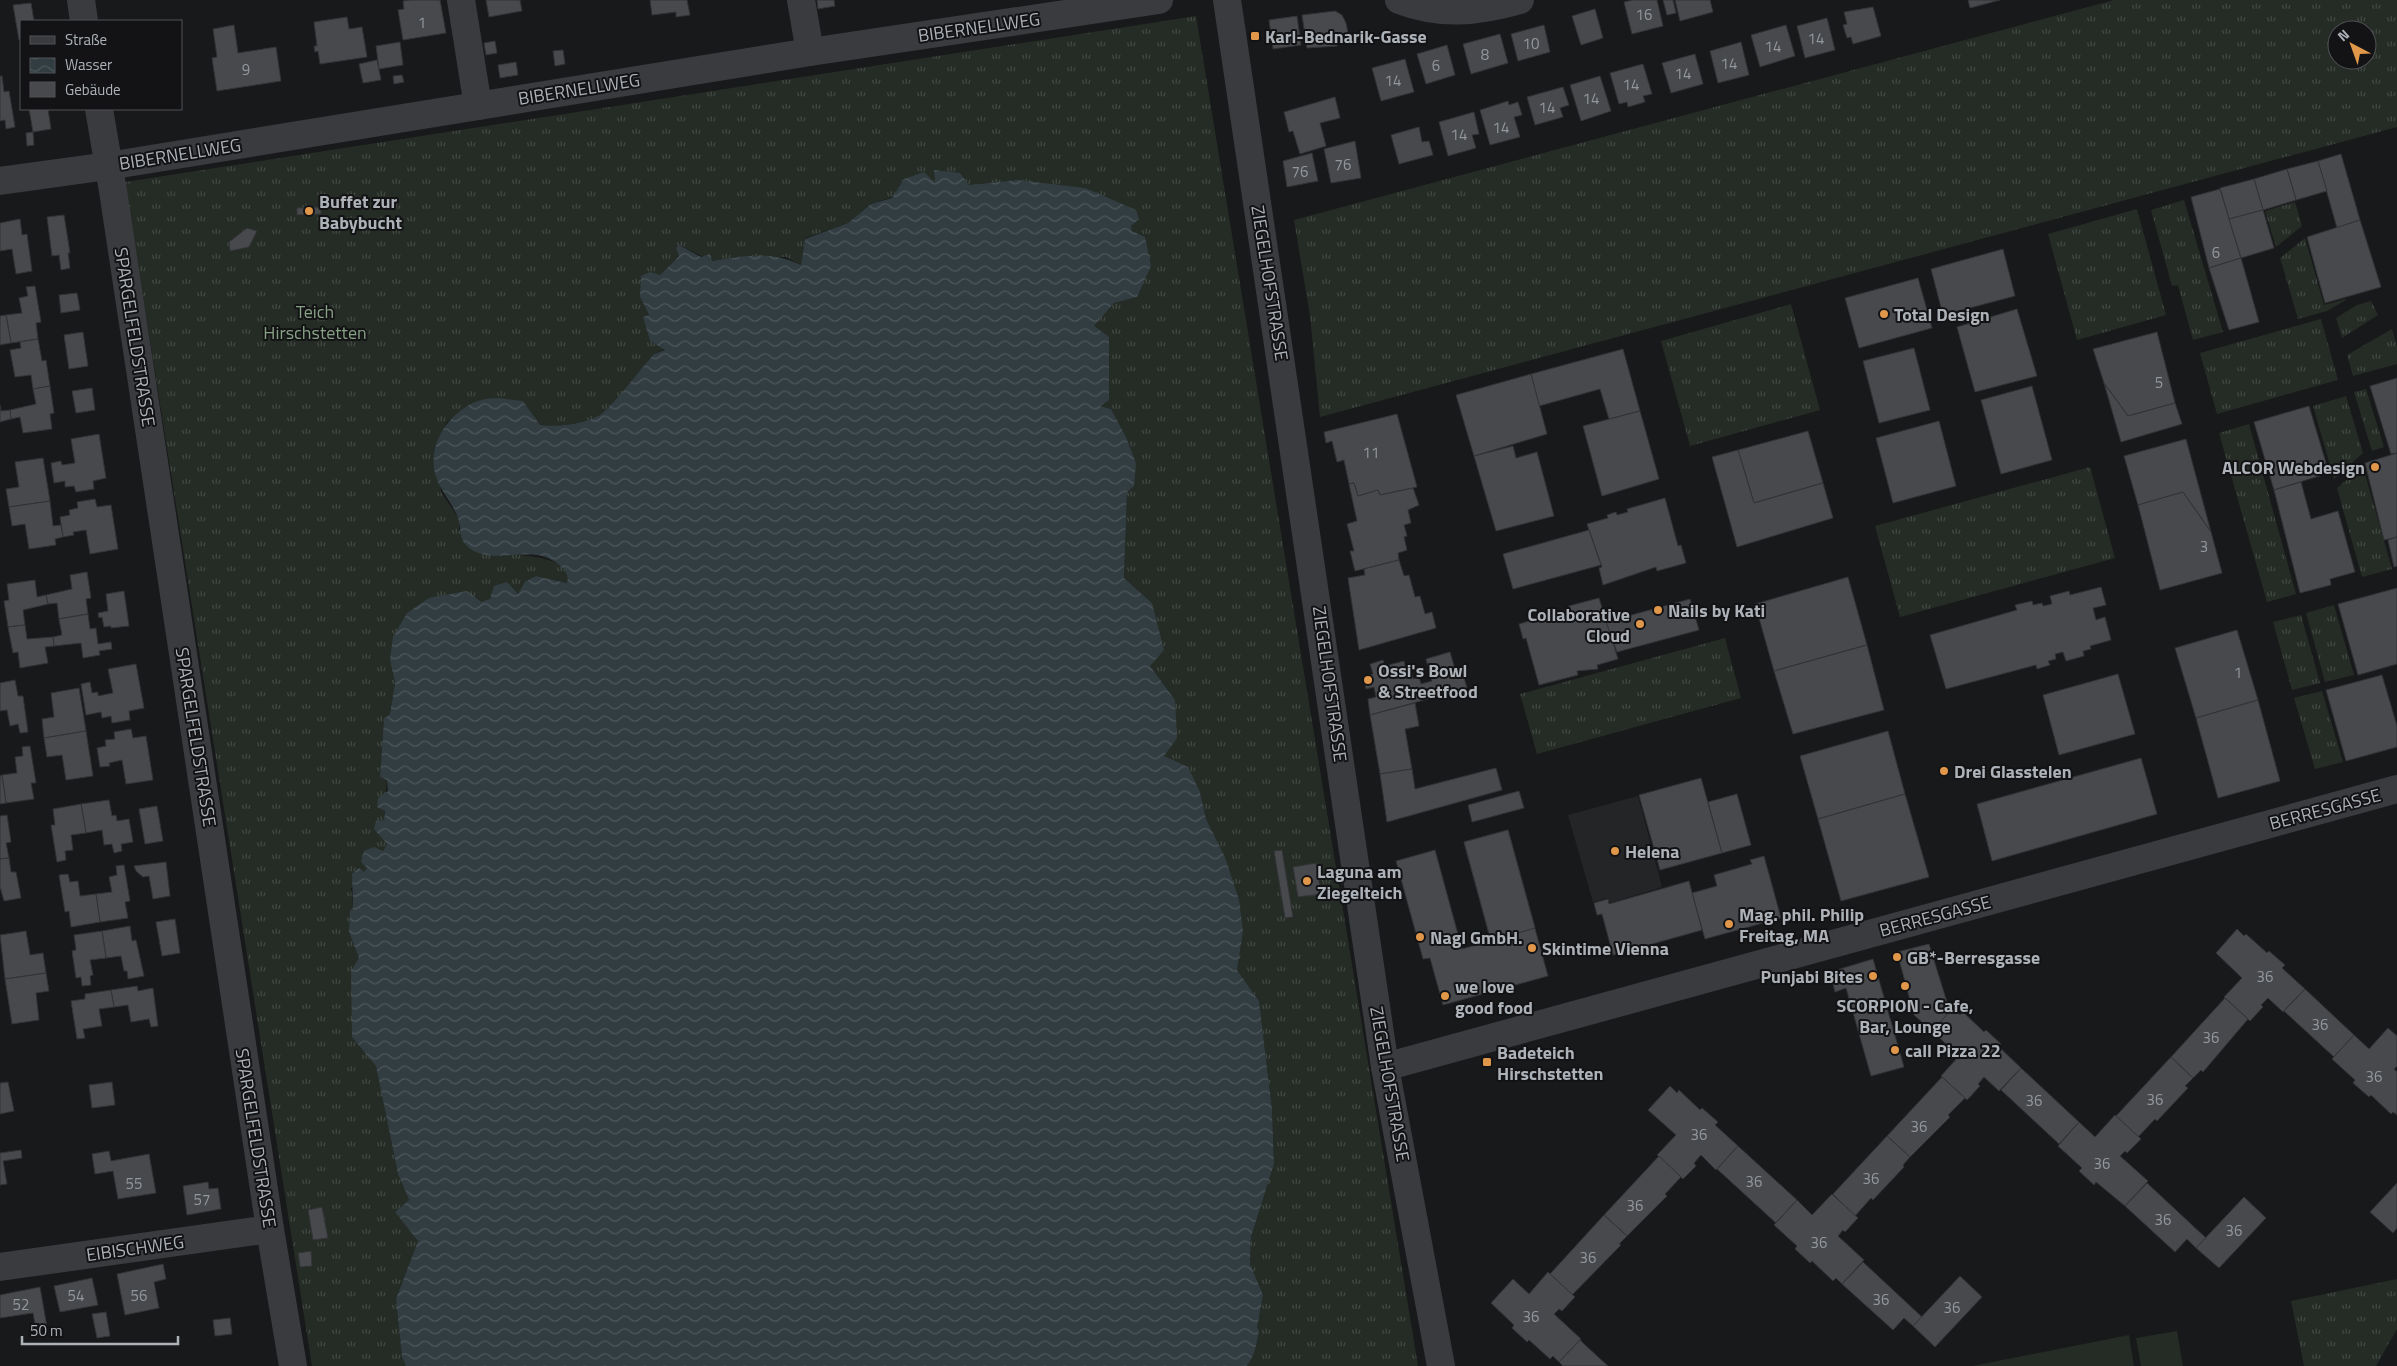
<svg xmlns="http://www.w3.org/2000/svg" width="2397" height="1366" font-family="'Titillium Web',sans-serif">
<style>
.built{fill:#242527}
.grass{fill:url(#grass-tufts);fill-rule:evenodd}
.garden{fill:#252c25}
.water{fill:url(#water-waves)}
.building{fill:#47494c;stroke:#323336}
.lines{fill:none;stroke-linecap:round;stroke-linejoin:round}
.minor{stroke:#3a3b3f;stroke-width:28}
.poi-dot{fill:#e19749;stroke:#131315;stroke-width:2}
.labels{text-anchor:middle;dominant-baseline:central;stroke-width:4;stroke-linejoin:round;paint-order:stroke}
.number-label{font-size:15px;fill:#93989d}
.street-label{font-size:18px;fill:#acb2b8;stroke:#131315}
.poi-label{font-size:18px;font-weight:bold;fill:#acb2b8;stroke:#131315;text-anchor:start}
.park-label{font-size:18px;fill:#87a185;stroke:#131315}
</style>
<defs>
<pattern id="grass-tufts" width="24" height="20" patternUnits="userSpaceOnUse" patternTransform="scale(1.25)"><rect width="24" height="20" fill="#252c25"/><path d="M3 7l-1-3M5 7V3M7 7l1-3M15 17l-1-3M17 17v-4M19 17l1-3" fill="none" stroke="#424843"/></pattern>
<pattern id="water-waves" width="16" height="10" patternUnits="userSpaceOnUse" patternTransform="scale(1.25)"><rect width="16" height="10" fill="#323d42"/><path d="M0 5q4-4 8 0t8 0" fill="none" stroke="#4d575b"/></pattern>
</defs>
<rect width="100%" height="100%" fill="#18191a"/>
<path class="built" d="M1638,796l24,91 -52,16 -2,-5 -15,4 -25,-87z"/>
<g class="grass">
<path d="M2114,0h283v127l-1077,290 -10,-101 -16,-96zM2337,30h30v30h-30z"/>
<path d="M1196,16l222,1350h-171l9,-19 3,-17 -2,-2 6,-33 -13,-31 1,-27 23,-73 -2,-55 -13,-108 -22,-31 6,-38 -18,-75 -19,-38 -6,-27 -36,-35 11,-57 -25,-34 2,-63 -28,-25 3,-86 9,-29 -10,-26 -15,-28 -11,-3 -6,-80 20,-23 23,-6 -6,-71 7,-7 -121,-39 -48,5 -35,-15 1,13 -64,21 -23,19 -43,15 -4,27 -15,-8h-47l-27,4 -33,-16 -3,3 3,7 -39,42 9,19 -6,1 7,24 15,8 -11,5c-11,12 -43,54 -54,61 -17,9 -41,12 -60,10l-17,-24 -58,6 -18,15 -12,26 6,44 18,27v11l22,24c20,1 93,-3 87,29l-32,-7 -17,18 -38,8 -91,58 5,23 -5,32 -6,4 -4,58 7,3 -3,40 -8,1 11,23 -4,7 -32,37 2,20 -4,24 10,26 -7,79 24,28 22,109 11,26 -14,12 23,29 -22,58 6,58 4,9h-94l-187,-1184z"/>
<path d="M2184,200l39,132 -30,8 -15,-55 -6,1 -21,-76z"/>
<path d="M2295,202l7,24 -26,21 -11,-36z"/>
<path d="M2137,209l29,106 -89,25 -29,-106z"/>
<path d="M2305,238l19,67 22,-6v1l-19,11 -29,8 -18,-61z"/>
<path d="M2371,301l7,14 -36,23 -6,-20 21,-13z"/>
<path d="M1791,304l29,106 -130,36 -29,-105z"/>
<path d="M2321,319l17,61 -121,34 -17,-61z"/>
<path d="M2392,329l5,17v18l-44,12 -6,-21z"/>
<path d="M2366,389l18,58 -12,4 -18,-59z"/>
<path d="M2346,396l17,57 -29,26 -21,-73z"/>
<path d="M2249,424l47,170 -29,8 -48,-169z"/>
<path d="M2090,467l25,91 -215,59 -25,-91z"/>
<path d="M2363,467l29,102 -30,8 -25,-89z"/>
<path d="M2334,605l20,70 -29,7 -19,-69z"/>
<path d="M2301,615l19,68 -28,7 -19,-68z"/>
<path d="M1725,638l16,60 -204,56 -17,-60z"/>
<path d="M2322,691l21,71 -28,7 -21,-71z"/>
<path d="M2397,1279v50l-21,37h-72l-13,-65z"/>
</g>
<g class="garden">
<path d="M2177,1331l6,35h-42l-5,-28z"/>
<path d="M2129,1335l5,31h-162z"/>
</g>
<path class="water" d="M934,170l26,3 9,12 48,-5 68,8 51,22 3,9 -8,7 1,5 13,6 6,29 -14,31 -23,6 -20,23 15,11v63l-9,6 11,3 15,28 10,26 -2,23 -7,6 -3,86 28,25 12,47 -14,16 25,34 2,38 -13,18 24,11 12,25 6,27 19,38 14,43 4,32 -6,38 22,31 13,108 2,55 -23,73 -1,27 13,31 -6,33 2,2c-2,13 -4,25 -12,36h-841l-4,-9 -6,-58 22,-58 -23,-29 14,-12 -11,-26 -22,-108 -24,-29 -1,-66 8,-13 -10,-26 1,-21 3,-3 -1,-34 7,-6 5,4 3,-4 -6,-6 3,-11 10,-4 9,4 4,-7 -13,-15 2,-8 8,-1 1,-9 -8,-4 1,-9 10,-7 -1,-11 -7,-3 4,-58 6,-5 5,-31 -5,-23 3,-23 14,-24 22,-15 38,-7 14,11 9,-3 4,-13 13,-4 11,12 7,-12 11,-6 31,7c4,-12 -11,-22 -22,-26 -23,-8 -58,8 -78,-11 -8,-7 -6,-19 -9,-28 -6,-16 -18,-27 -23,-44 -8,-33 18,-68 50,-75 11,-2 26,1 38,2l17,24c19,2 44,-1 60,-10 11,-7 43,-49 54,-61l11,-4 -15,-9 -7,-24 6,-2 -9,-18 1,-21 9,-4 10,3 19,-19 -3,-8 3,-3 22,12 9,-3 2,7c34,-5 57,-11 89,4l4,-26 43,-16 23,-19 21,-6 12,-19 20,-7 11,11z"/>
<g class="building">
<path d="M410,0h30l6,33 -43,7 -5,-30 6,-1 -1,-8z"/>
<path d="M486,0h34l2,11 -33,6z"/>
<path d="M650,0h37l3,15 -14,2v-5l-24,3z"/>
<path d="M817,0h17l1,6 -17,3z"/>
<path d="M1633,0h24l6,26 -31,8 -8,-32z"/>
<path d="M1663,0h10l3,13 -9,2z"/>
<path d="M1675,0h35l3,12 -33,9z"/>
<path d="M1968,0h32l-30,8z"/>
<path d="M31,3l3,18h-13v18l-2,1 -6,-35z"/>
<path d="M1873,7l8,29 -28,8 -2,-7 -4,1 -4,-13 4,-1 -3,-12z"/>
<path d="M1595,9l8,29 -22,7 -9,-29z"/>
<path d="M1335,11l7,4 4,8 2,10 -4,6 -7,7 -30,2 -5,-33z"/>
<path d="M1297,16l4,29 -28,4 -4,-29z"/>
<path d="M347,17l2,12 13,-2 5,30 -47,7 -2,-13 -3,1 -1,-6h3l-3,-24z"/>
<path d="M1827,18l8,32 -30,8 -8,-32z"/>
<path d="M234,25l4,28 38,-6 5,34 -64,10 -5,-33 5,-1 -4,-28z"/>
<path d="M1544,25l6,27 -32,9 -7,-27z"/>
<path d="M1786,25l9,31 -35,11 -9,-32z"/>
<path d="M1500,34l8,29 -37,11 -8,-30z"/>
<path d="M495,41l2,12 -11,2 -2,-12z"/>
<path d="M400,42l3,23 -24,4 -3,-23z"/>
<path d="M1741,42l8,33 -31,8 -8,-32z"/>
<path d="M1447,45l8,30 -29,9 -9,-30z"/>
<path d="M563,50l2,14 -10,2 -2,-15z"/>
<path d="M1695,54l8,30 -32,9 -9,-30z"/>
<path d="M1405,59l9,33 -33,9 -9,-33z"/>
<path d="M377,60l4,20 -18,3 -4,-19z"/>
<path d="M516,62l2,13 -18,3 -2,-13z"/>
<path d="M1643,64l9,30 -9,2 2,6 -17,5 -1,-5 -8,2 -9,-31z"/>
<path d="M402,75l2,7 -10,2 -1,-8z"/>
<path d="M0,76h2l2,16 5,-1 6,36 -9,2 -1,-9 -5,1z"/>
<path d="M1600,76l11,35 -30,10 -11,-36z"/>
<path d="M1563,87l6,18 -9,3 3,9 -28,8 -8,-28z"/>
<path d="M1335,97l5,21 -20,5 6,23 -26,8 -7,-23 -4,1 -5,-20z"/>
<path d="M1508,101l1,4 9,-3 4,13 -8,2 6,20 -30,8 -10,-35z"/>
<path d="M29,109h19l3,20 -18,3z"/>
<path d="M1474,112l5,22 -7,1 4,13 -28,8 -9,-34z"/>
<path d="M1419,127l3,15 7,-1 4,14 -34,9 -8,-29z"/>
<path d="M33,132l1,13 -7,1 -1,-13z"/>
<path d="M1355,141l6,37 -30,5 -7,-34z"/>
<path d="M1312,153l6,28 -31,6 -4,-26z"/>
<path d="M2341,154l19,66 -23,8 -19,-67z"/>
<path d="M2318,161l9,30 -31,9 -9,-31z"/>
<path d="M2287,169l9,31 -33,10 -9,-31z"/>
<path d="M2254,179l9,31 -34,9 -9,-31z"/>
<path d="M2220,189l21,69 -32,10 -18,-71z"/>
<path d="M321,207v7l-24,1v-7z"/>
<path d="M2263,210l11,38 -33,10 -12,-39z"/>
<path d="M64,215l6,38h-2l2,15 -9,2 -2,-15 -7,1 -5,-39z"/>
<path d="M20,219l2,16 5,-1 5,37 -16,3 -4,-25 -12,2v-28z"/>
<path d="M2360,220l21,67 -56,16 -18,-66z"/>
<path d="M247,228l10,3 -8,16 -19,4 -1,-9z"/>
<path d="M2003,249l12,47 -72,19 -12,-46z"/>
<path d="M2241,258l18,64 -30,8 -20,-62z"/>
<path d="M1918,278l14,50 -73,20 -14,-50z"/>
<path d="M35,286l6,36 -5,1 2,16 -27,4 -5,-28 16,-2 -3,-15 9,-2 -2,-9z"/>
<path d="M77,293l3,17 -19,3 -2,-18z"/>
<path d="M2017,309l20,67 -62,16 -18,-65z"/>
<path d="M6,315l5,28 -11,2v-29z"/>
<path d="M83,332l5,34 -19,3 -5,-34z"/>
<path d="M2157,332l18,71 -47,13 -24,-33 -11,-34z"/>
<path d="M38,339l4,22 4,-1 4,26 -17,3 -2,-14 -16,2 -5,-27 11,-2 -1,-6z"/>
<path d="M1914,348l16,62 -51,13 -16,-62z"/>
<path d="M1623,349l17,62 -31,8 -9,-30 -61,17 -8,-32z"/>
<path d="M1531,374l16,60 -73,22 -18,-61z"/>
<path d="M2397,378v75l-6,1 -21,-68z"/>
<path d="M2104,383l24,33 47,-13 7,21 -61,18z"/>
<path d="M50,386l4,27 -4,1 2,15 -29,4 -3,-16 -9,2 -1,-9 26,-6 -3,-15z"/>
<path d="M2032,386l20,74 -51,14 -20,-74z"/>
<path d="M92,388l3,22 -19,3 -4,-22z"/>
<path d="M0,405l1,6 9,-1 1,9 -11,3z"/>
<path d="M2309,406l20,67 -55,17 -20,-68z"/>
<path d="M1640,411l19,68 -57,17 -19,-70z"/>
<path d="M1397,414l20,73 -37,8 -2,-5 -20,6 -4,-13 -5,1 -5,-24 -7,2 -5,-21 -6,2 -2,-11z"/>
<path d="M1939,421l17,65 -63,17 -17,-65z"/>
<path d="M1808,431l15,52 -69,20 -16,-53z"/>
<path d="M99,434l7,44 -13,3 1,8 -18,3 -2,-6 -9,1v-6l-11,2 -3,-20 10,-2 1,4 13,-2 -4,-24z"/>
<path d="M2186,439l25,93 -28,-40 -45,13 -14,-49z"/>
<path d="M1513,446l3,12 21,-6 17,64 -58,15 -22,-75z"/>
<path d="M1738,450l16,53 69,-20 10,35 -96,29 -25,-90z"/>
<path d="M2397,453v84l-13,3 -19,-77z"/>
<path d="M43,458l7,43 -41,6 -3,-18 13,-2 -4,-25z"/>
<path d="M2301,482l10,37 27,-8 17,61 -25,7 1,6 -31,8 -26,-103z"/>
<path d="M1354,483l4,13 20,-6 2,5 33,-7 6,17 -11,5 3,13 -7,2 3,11 -3,1 3,13 -9,3 1,7 -44,11 -5,-20h4l-7,-27 10,-3 -8,-37z"/>
<path d="M2183,492l28,40 11,41 -62,17 -22,-85z"/>
<path d="M1665,498l13,48 3,-1 5,18 -29,8 -1,-4 -53,18 -4,-17 3,-1 -15,-43 21,-6 -1,-3 9,-3 1,3 11,-3 -1,-3z"/>
<path d="M95,499l2,8 14,-2 7,44 -28,5 -4,-24 -13,2 1,3 -11,2 -3,-20 10,-2 -1,-5 9,-2 -1,-6z"/>
<path d="M50,501l3,25 8,-1 2,12 -8,2 1,6 -27,4 -4,-25 -13,2 -3,-19z"/>
<path d="M1589,530l12,35 -88,24 -10,-35z"/>
<path d="M2397,537v29l-3,1 -6,-27z"/>
<path d="M1399,560l5,16 5,-1 6,22 5,-1 5,18 7,-2 4,16 -77,22 -11,-72 17,-3 -1,-6z"/>
<path d="M87,572l4,26 -5,1 2,15 -29,5 -2,-16 -9,1 -2,-9 26,-6 -2,-14z"/>
<path d="M1848,577l19,68 -93,26 -19,-67z"/>
<path d="M35,580l2,17 9,-2 2,9 -25,6 2,15 -17,2 -4,-26 5,-1 -2,-16z"/>
<path d="M2101,587l5,18 -13,3 3,12 9,-3 6,23 -21,6 1,3 -8,2 1,5 -18,5 -3,-9 -8,2 1,5 -8,2 2,4 -13,4 -1,-4 -90,24 -16,-54 87,-25 -2,-5 17,-4 1,4 9,-2 1,3 9,-2 -2,-8 19,-5 1,4z"/>
<path d="M2397,588v76l-39,11 -20,-71z"/>
<path d="M124,591l5,35 -18,2v-2l-7,1 -2,-10 -3,1 -1,-5 10,-2 -2,-17z"/>
<path d="M1599,598l19,61 -21,6 1,4 -21,2 1,4 -39,10 -13,-47 -3,1 -4,-15 21,-6 -1,-3 10,-3 1,3 20,-6 -1,-3z"/>
<path d="M1690,599l9,31 -82,22 -11,-30z"/>
<path d="M88,614l2,15 6,-1 2,16 13,-2 1,7 -13,2 1,4 -17,3 -2,-15 -27,3 -1,-9 9,-2 -3,-16z"/>
<path d="M25,625l2,14 26,-2 1,9 -9,1 3,16 -28,5 -2,-16 -5,1 -5,-26z"/>
<path d="M2237,630l21,70 -62,18 -21,-70z"/>
<path d="M1867,645l17,65 -91,24 -19,-63z"/>
<path d="M1450,652l7,24 6,-2 4,14 -97,27 -2,-16 8,-2 -2,-10 -8,2 -2,-12 9,-3 -3,-10 13,-4 2,6 19,-5 2,10 5,-1 2,9 6,-2 2,7 11,-3 -6,-22z"/>
<path d="M136,664l8,44 -15,3 1,9 -18,3 -1,-7 -9,2 -1,-6 -15,3 -5,-31 9,-2 2,11 6,-1v4l15,-3 -5,-24z"/>
<path d="M2118,674l17,60 -76,21 -16,-60z"/>
<path d="M2382,675l15,51v21l-51,14 -20,-71z"/>
<path d="M15,680l3,16h5l5,36 -8,1 -2,-9 -8,2 -3,-16 -7,1v-28z"/>
<path d="M79,688l7,43 -42,7 -2,-19 12,-2 -3,-24z"/>
<path d="M2258,700l22,81 -62,17 -22,-80z"/>
<path d="M1415,703l4,23 -14,3 7,40 -32,5 -10,-59z"/>
<path d="M131,729l2,9 13,-2 7,44 -27,4 -4,-24 -13,3 1,3 -10,1 -3,-19 9,-2 -1,-6 10,-1 -1,-7z"/>
<path d="M86,731l7,45 -27,4 -4,-25 -15,2 -3,-19z"/>
<path d="M1888,731l17,63 -87,25 -18,-63z"/>
<path d="M30,746l6,37h-5l3,16 -28,4 -4,-28 15,-2 -2,-16 8,-1 -1,-9z"/>
<path d="M2141,758l16,56 -165,47 -15,-57z"/>
<path d="M1496,768l6,22 -115,32 -7,-48 32,-5 3,20z"/>
<path d="M2,775l4,28 -6,1v-28z"/>
<path d="M1701,778l21,75 -62,17 -21,-75z"/>
<path d="M1519,791l5,17 -52,14 -4,-17z"/>
<path d="M1737,794l14,51 -29,8 -14,-51z"/>
<path d="M1905,794l24,83 -88,24 -23,-82z"/>
<path d="M109,800l3,16 4,-1 1,6 12,-2 4,23 -12,2 1,7 -8,2 -2,-9 -8,1 -2,-15 -16,3 -5,-29z"/>
<path d="M81,804l5,29 -15,2 2,15 -8,1 1,9 -9,2 -6,-37h4l-2,-16z"/>
<path d="M157,806l6,35 -18,3 -6,-35z"/>
<path d="M7,815l4,27 -5,1 3,15 -9,1v-43z"/>
<path d="M1508,830l40,146 -105,29 -13,-47 -7,1 -27,-98 39,-11 27,99 29,-8 -27,-99z"/>
<path d="M1508,830l27,98 -44,13 -27,-99z"/>
<path d="M1282,850l11,67 -8,1 -11,-67z"/>
<path d="M1764,856l17,62 -76,21 -13,-46 25,-7 -3,-11 38,-11 -2,-4z"/>
<path d="M9,858l2,14h5l5,26 -17,3 -4,-14v-28z"/>
<path d="M166,862l4,34 -17,3 -4,-23 -6,1 -7,-6 -2,-5z"/>
<path d="M1316,863l5,31 -23,3 -5,-30z"/>
<path d="M124,865l6,36 -5,1 3,16 -28,4 -4,-28 16,-2 -3,-15 8,-2 -1,-9z"/>
<path d="M68,874l2,8 8,-1 2,15 16,-2 4,28 -29,5 -2,-16 -4,1 -6,-37z"/>
<path d="M1689,881l13,49 -89,25 -11,-41 -5,1 -3,-12 14,-4 1,5z"/>
<path d="M175,919l5,34 -18,3 -6,-34z"/>
<path d="M130,926l2,15 4,-1 8,36 -16,3 -1,-8h-3l-3,-15 -15,2 -4,-27z"/>
<path d="M2237,929l7,7 2,-2 21,19 2,-2 16,14 -3,3 23,21 -22,23 -15,-14 -7,7 2,2 -13,14 -26,-24 18,-19 -26,-25z"/>
<path d="M26,931l4,24 13,-2 3,20 -41,6 -5,-44z"/>
<path d="M102,931l4,27 -16,2 3,15 -3,1 1,9 -9,1 -1,-9 -5,1 -4,-27 4,-1 -2,-15z"/>
<path d="M1929,944l21,68 -18,19 -18,-16 -17,-63z"/>
<path d="M1873,959l31,108 -33,9 -25,-88 -11,4 -5,-20z"/>
<path d="M46,973l3,18 -13,2 3,27 -27,4 -7,-45z"/>
<path d="M137,986l1,5 15,-3 5,38 -7,1 -2,-8 -18,3 -3,-17 -14,2 -3,-17z"/>
<path d="M2305,989l49,46 -20,22 -50,-46z"/>
<path d="M111,990l3,17 -15,2 3,17 -19,3 2,9 -8,1 -6,-38 14,-2v-5z"/>
<path d="M2225,998l23,21 -45,53 -2,-2 -8,8 -22,-21z"/>
<path d="M1953,1008l7,7 3,-3 21,20 2,-2 15,14 -3,2 23,22 -22,23 -15,-14 -6,7 2,2 -13,14 -26,-24 18,-20 -27,-25z"/>
<path d="M2388,1028l9,8v30l-3,3 3,3v43l-4,-3 -2,2 -20,-19 -2,2 -16,-14 2,-3 -23,-21 22,-24 15,14z"/>
<path d="M2171,1057l22,21 -8,8 3,2 -31,33 -2,-2 -17,18 -22,-21z"/>
<path d="M2021,1068l58,54 -20,22 -58,-54z"/>
<path d="M1942,1077l23,21 -17,17 2,2 -40,40 -23,-21z"/>
<path d="M8,1082l6,29 -14,3v-31z"/>
<path d="M112,1082l3,23 -23,3 -3,-23z"/>
<path d="M1670,1086l7,7 2,-3 21,20 2,-2 16,14 -3,3 23,21 -22,24 -15,-15 -7,8 2,3 -13,13 -26,-24 19,-20 -28,-25z"/>
<path d="M2115,1115l26,24 -14,14 -2,-2 -5,5 28,25 -23,25 -29,-24 -2,3 -15,-14 3,-3 -24,-22 21,-24 16,15z"/>
<path d="M1887,1136l23,21 -7,8 1,2 -31,33 -2,-2 -16,18 -22,-22z"/>
<path d="M1738,1146l59,54 -21,23 -59,-54z"/>
<path d="M21,1150l1,8 -19,3 4,23 -7,1v-32z"/>
<path d="M109,1151l2,10 38,-7 7,39 -38,6 -5,-28 -18,3 -3,-20z"/>
<path d="M1659,1156l22,21 -16,17 2,2 -40,40 -23,-21z"/>
<path d="M208,1182l1,7 9,-1 3,21 -34,6 -4,-29z"/>
<path d="M2147,1183l59,55 -10,10 -9,-9 -12,13 -50,-46z"/>
<path d="M2397,1183v45l-4,5 -23,-21z"/>
<path d="M1832,1194l26,24 -13,14 -2,-2 -5,6 26,24 -22,24 -6,-6 -3,3 -21,-20 -2,2 -15,-14 2,-3 -23,-21 23,-25 15,15z"/>
<path d="M2244,1197l22,21 -47,50 -23,-20z"/>
<path d="M322,1207l6,31 -15,2 -5,-30z"/>
<path d="M1604,1215l23,21 -8,8 2,1 -49,50 -22,-21z"/>
<path d="M311,1251l1,15 -12,1 -2,-14z"/>
<path d="M1863,1262l59,55 -9,9 -9,-8 -11,12 -51,-46z"/>
<path d="M163,1264l3,15 -12,3 5,26 -34,7 -8,-41z"/>
<path d="M1548,1272l27,25 -13,14 -3,-2 -5,5 27,25 -22,23 -6,-6 -3,3 -21,-19 -2,2 -15,-14 2,-3 -23,-22 22,-24 16,15z"/>
<path d="M1960,1276l22,21 -47,50 -22,-21z"/>
<path d="M92,1278l6,27 -38,7 -6,-26z"/>
<path d="M40,1287l7,40 -11,2 -3,-16 -33,5v-23z"/>
<path d="M106,1312l4,24 -13,2 -5,-24z"/>
<path d="M230,1318l2,16 -17,2 -2,-16z"/>
<path d="M1580,1340l4,4 24,22h-45l-4,-4z"/>
</g>
<g class="lines">
<g class="minor">
<path d="M81,0l3,21"/>
<path d="M461,0l17,106"/>
<path d="M801,0l9,52"/>
<path d="M1227,0l158,1067 56,299"/>
<path d="M1399,0c41,16 79,12 121,0"/>
<path d="M99,109l14,82 157,1038 23,137"/>
<path d="M0,181l108,-15 702,-114 349,-52"/>
<path d="M1385,1067l1012,-278"/>
<path d="M0,1267l270,-38"/>
</g>
</g>
<g class="poi-dot">
<rect x="1250" y="31" width="10" height="10" rx="2.5"/>
<circle cx="309" cy="211" r="5"/>
<circle cx="1884" cy="314" r="5"/>
<circle cx="2375" cy="467" r="5"/>
<circle cx="1658" cy="610" r="5"/>
<circle cx="1640" cy="624" r="5"/>
<circle cx="1368" cy="680" r="5"/>
<circle cx="1944" cy="771" r="5"/>
<circle cx="1615" cy="851" r="5"/>
<circle cx="1307" cy="881" r="5"/>
<circle cx="1729" cy="924" r="5"/>
<circle cx="1420" cy="937" r="5"/>
<circle cx="1532" cy="948" r="5"/>
<circle cx="1897" cy="957" r="5"/>
<circle cx="1873" cy="976" r="5"/>
<circle cx="1905" cy="986" r="5"/>
<circle cx="1445" cy="996" r="5"/>
<circle cx="1895" cy="1050" r="5"/>
<rect x="1482" y="1057" width="10" height="10" rx="2.5"/>
</g>
<g class="labels">
<g class="number-label">
<text x="1644" y="14">16</text>
<text x="422" y="22">1</text>
<text x="1816" y="38">14</text>
<text x="1531" y="43">10</text>
<text x="1773" y="46">14</text>
<text x="1485" y="54">8</text>
<text x="1729" y="63">14</text>
<text x="1436" y="65">6</text>
<text x="246" y="69">9</text>
<text x="1683" y="73">14</text>
<text x="1393" y="80">14</text>
<text x="1631" y="84">14</text>
<text x="1591" y="98">14</text>
<text x="1547" y="107">14</text>
<text x="1501" y="127">14</text>
<text x="1459" y="134">14</text>
<text x="1343" y="164">76</text>
<text x="1300" y="171">76</text>
<text x="2216" y="252">6</text>
<text x="2159" y="382">5</text>
<text x="1371" y="452">11</text>
<text x="2204" y="546">3</text>
<text x="2238" y="672">1</text>
<text x="2265" y="976">36</text>
<text x="2320" y="1024">36</text>
<text x="2211" y="1037">36</text>
<text x="2374" y="1076">36</text>
<text x="2155" y="1099">36</text>
<text x="2034" y="1100">36</text>
<text x="1919" y="1126">36</text>
<text x="1699" y="1134">36</text>
<text x="2102" y="1163">36</text>
<text x="1871" y="1178">36</text>
<text x="1754" y="1181">36</text>
<text x="134" y="1183">55</text>
<text x="202" y="1199">57</text>
<text x="1635" y="1205">36</text>
<text x="2163" y="1219">36</text>
<text x="2234" y="1230">36</text>
<text x="1819" y="1242">36</text>
<text x="1588" y="1257">36</text>
<text x="76" y="1295">54</text>
<text x="139" y="1295">56</text>
<text x="1881" y="1299">36</text>
<text x="21" y="1304">52</text>
<text x="1952" y="1307">36</text>
<text x="1531" y="1316">36</text>
</g>
<g class="street-label">
<text transform="translate(979 27) rotate(-8)">BIBERNELLWEG</text>
<text transform="translate(579 89) rotate(-9)">BIBERNELLWEG</text>
<text transform="translate(180 154) rotate(-9)">BIBERNELLWEG</text>
<text transform="translate(1270 283) rotate(81)">ZIEGELHOFSTRASSE</text>
<text transform="translate(135 337) rotate(81)">SPARGELFELDSTRASSE</text>
<text transform="translate(1330 684) rotate(82)">ZIEGELHOFSTRASSE</text>
<text transform="translate(196 737) rotate(81)">SPARGELFELDSTRASSE</text>
<text transform="translate(2325 809) rotate(-15)">BERRESGASSE</text>
<text transform="translate(1935 916) rotate(-15)">BERRESGASSE</text>
<text transform="translate(1390 1084) rotate(80)">ZIEGELHOFSTRASSE</text>
<text transform="translate(256 1138) rotate(81)">SPARGELFELDSTRASSE</text>
<text transform="translate(135 1248) rotate(-8)">EIBISCHWEG</text>
</g>
<g class="poi-label">
<text x="1265" y="36">Karl-Bednarik-Gasse</text>
<text x="319" y="201">Buffet zur<tspan x="319" dy="21">Babybucht</tspan></text>
<text x="1894" y="314">Total Design</text>
<text x="2365" y="467" text-anchor="end">ALCOR Webdesign</text>
<text x="1668" y="610">Nails by Kati</text>
<text x="1630" y="614" text-anchor="end">Collaborative<tspan x="1630" dy="21">Cloud</tspan></text>
<text x="1378" y="670">Ossi's Bowl<tspan x="1378" dy="21">&amp; Streetfood</tspan></text>
<text x="1954" y="771">Drei Glasstelen</text>
<text x="1625" y="851">Helena</text>
<text x="1317" y="871">Laguna am<tspan x="1317" dy="21">Ziegelteich</tspan></text>
<text x="1739" y="914">Mag. phil. Philip<tspan x="1739" dy="21">Freitag, MA</tspan></text>
<text x="1430" y="937">Nagl GmbH.</text>
<text x="1542" y="948">Skintime Vienna</text>
<text x="1907" y="957">GB*-Berresgasse</text>
<text x="1863" y="976" text-anchor="end">Punjabi Bites</text>
<text x="1455" y="986">we love<tspan x="1455" dy="21">good food</tspan></text>
<text x="1905" y="1005" text-anchor="middle">SCORPION - Cafe,<tspan x="1905" dy="21">Bar, Lounge</tspan></text>
<text x="1905" y="1050">call Pizza 22</text>
<text x="1497" y="1052">Badeteich<tspan x="1497" dy="21">Hirschstetten</tspan></text>
</g>
<g class="park-label">
<text x="315" y="311">Teich<tspan x="315" dy="21">Hirschstetten</tspan></text>
</g>
</g>
<rect x="20" y="20" width="162" height="90" fill="#131315" stroke="#505356"/>
<rect x="30" y="36" width="25" height="8" fill="#3a3b3f" stroke="#505356"/>
<text x="65" y="45" font-size="15" fill="#acb2b8">Straße</text>
<rect x="30" y="58" width="25" height="15" fill="url(#water-waves)" stroke="#505356"/>
<text x="65" y="70" font-size="15" fill="#acb2b8">Wasser</text>
<rect x="30" y="82" width="25" height="15" fill="#47494c" stroke="#505356"/>
<text x="65" y="95" font-size="15" fill="#acb2b8">Gebäude</text>
<g transform="translate(2352 45) rotate(319)"><circle r="24" fill="#131315" stroke="#505356"/>
<path d="M0-4L9 19L0 12L-9 19Z" fill="#e19749"/>
<text y="-8" font-size="14" font-weight="bold" text-anchor="middle" fill="#acb2b8">N</text>
</g>
<path d="M22 1336v8h156v-8" fill="none" stroke="#acb2b8" stroke-width="2.5"/>
<text x="30" y="1336" font-size="15" fill="#acb2b8" stroke="#131315" stroke-width="4" paint-order="stroke">50 m</text>
</svg>
